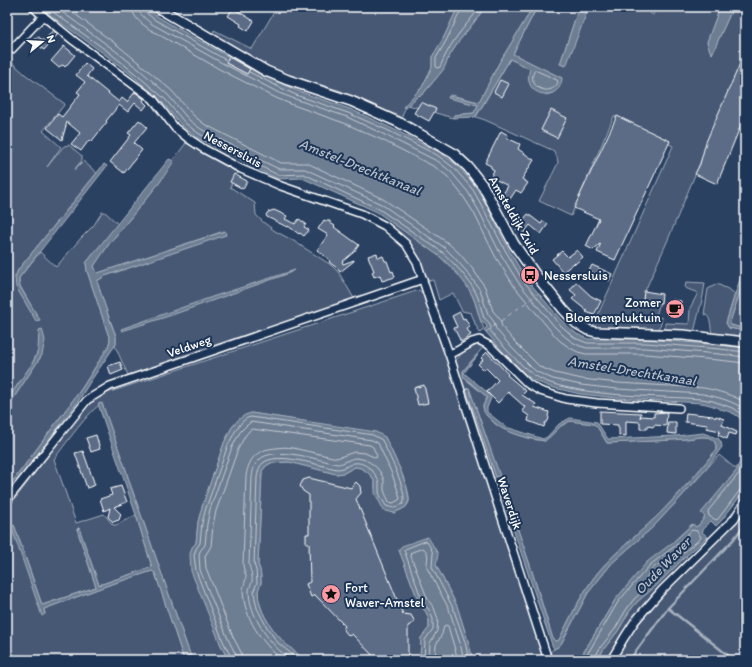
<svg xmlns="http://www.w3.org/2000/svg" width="752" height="667" font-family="Itim,sans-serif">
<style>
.green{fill:#465975;stroke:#a2acba}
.water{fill:#6d7d92;stroke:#a7b1be}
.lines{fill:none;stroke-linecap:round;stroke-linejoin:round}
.shore{stroke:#c5cbd3;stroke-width:1}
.stream{stroke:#a7b1be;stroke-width:2.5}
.ferry{stroke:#b6bec8;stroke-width:1;stroke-dasharray:5 4;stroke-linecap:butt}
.building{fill:#5b6c86;stroke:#fff}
.street-casing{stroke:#fff;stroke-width:10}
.secondary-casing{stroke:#fff;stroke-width:12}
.street{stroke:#1d3557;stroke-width:7}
.secondary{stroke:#1d3557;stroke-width:9}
.labels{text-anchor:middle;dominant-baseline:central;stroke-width:4;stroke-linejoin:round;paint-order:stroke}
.street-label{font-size:13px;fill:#fff;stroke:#1d3557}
.poi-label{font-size:13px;fill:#fff;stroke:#1d3557;text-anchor:start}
.water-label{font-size:14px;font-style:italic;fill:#b6bec8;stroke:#1d3557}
</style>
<rect width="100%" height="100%" fill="#2a4161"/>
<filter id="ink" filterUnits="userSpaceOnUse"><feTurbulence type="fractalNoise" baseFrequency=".025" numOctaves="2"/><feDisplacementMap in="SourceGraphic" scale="8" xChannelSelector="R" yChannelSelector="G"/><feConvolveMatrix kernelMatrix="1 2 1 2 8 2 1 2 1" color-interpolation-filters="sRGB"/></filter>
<g filter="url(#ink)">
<g class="green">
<path d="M277,7h181l-15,32 -11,18v10l-11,23 -18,17 2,1 -4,12 -60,-29 -63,-19 -15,-8 -51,-29 2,-5 38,19z"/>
<path d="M485,7h47l-6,12 -27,44 -20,39 -28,-7 -2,1v2l29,7 -4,8 -20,2 -1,3 -45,-13 10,-9 5,-2 20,-24 7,-15 9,-14 16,-20z"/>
<path d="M537,7h42l-19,57 5,2 24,-59h63l-2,6 3,2 4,-8h63l-13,35 5,12 21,-47h12v48l-78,187 -23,51 16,9 -4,14 6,2 -1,6 -4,6 -65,-2 81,-182 -59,-30 -43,100 -32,-15 19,-38 -1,-6 -3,-6 -69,-31 -9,-3 34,-58 21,10 -2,5 17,21 7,-2 9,-15 -49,-24z"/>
<path d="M7,58l19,17 39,29 -22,27 18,16 -14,20 17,-21 5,-1 13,11v4l-8,10 9,-9 14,12 -79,97 -3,7 24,43 -20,-35v-7l21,-26 16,15 25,-29 13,-13 8,-13h3l13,12 -32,39 1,8 23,69 -2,7 -26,41 -75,101v-81l35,-53 -4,-4 -6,13 -25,36v-303l6,-4 -1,-2 -5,4z"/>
<path d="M186,143l37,21 15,8 -8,15 25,16 1,12 7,7 12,9 17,9 39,25 8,8 16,27 -161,54 -66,21 -13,-29 1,-2v-8l-20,-54 9,-6 35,-12 86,-30 -2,-3 -126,42 -2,-2 -2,-5 15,-22 51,-62 13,-22z"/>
<path d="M390,221l49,35c12,11 26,24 33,39 5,10 6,22 12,33l-2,2v1l-2,2 -5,-9 -1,-4 -3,-7 -9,-2 -9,-18 -14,7 -6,-20 -6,1 -9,-24 -33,-33z"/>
<path d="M745,277v52l-14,-4 -1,-3z"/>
<path d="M686,282l19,1 -2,13 -9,36 -29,-2v-7l24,1 1,-16 8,-15 -13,-5z"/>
<path d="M717,284l13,6 5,4 -9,29 3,5 16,3v8l-33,-5c-2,-7 0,-17 -8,-20l4,-25z"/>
<path d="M419,290l4,4 15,42 9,20 99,304h-73l-5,-19 -11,-35 -21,-41 -34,-19 -2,2 -1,2 21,55 6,7 3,8v8l-8,10 -1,22h-115c-8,-7 -17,-13 -24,-21 -11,-12 -23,-30 -23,-47 0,-3 2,-6 3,-9 0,-6 0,-13 -3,-18l4,-94 4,-5 5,-3 18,-1 47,12 8,-1 11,-6 6,1 6,4 5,5 3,6v5l19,25c6,-3 13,-5 15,-11 3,-12 -19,-53 -24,-65l-76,-15 -58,-9 -19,14 -8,16 -22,64 -4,15 -2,21 24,100 8,17h-36l-63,-179 -3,-11 -24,-66c-10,2 -40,45 -48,55l22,64 28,-9 9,11h3l20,-10 16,52 -53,18 -20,-57 -2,1 19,58 -54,18 -28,-80 31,89 -1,-5 62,-23 46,-15 3,2 29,87h-177v-151l75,-97c10,-11 14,-15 28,-20z"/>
<path d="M477,345h8l-22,26 1,7 23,19 -4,9 3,9 9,9 10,6 26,9 14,2 16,-15 9,-5 24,3 4,4 9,15c26,-1 52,-2 78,-4 6,0 15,-3 21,-2 7,1 11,6 10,13 -17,21 -34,41 -53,60 -20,21 -45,39 -64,61 -17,21 -28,45 -40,69l-2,1h-2l-2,-2 -23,-74 -61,-177 -3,1 30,88 -3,1 -33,-98 -5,-17 1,-3 6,-7z"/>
<path d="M745,453v6l-8,11 -35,43 4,3 -7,9 -3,2 -4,-3 -63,60 -14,16 -36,60h-26l-3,-8c3,-3 8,-5 11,-8l27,-51 24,-30 41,-36 30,-32 36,-40 17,14z"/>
<path d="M745,509v151h-131c12,-21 27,-39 42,-57 27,-30 56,-58 84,-87z"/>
<path d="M686,556l2,3 -36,39 -44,62h-10l5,-10 15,-19 11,-19 8,-10 20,-17z"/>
</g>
<g class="water">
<path d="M39,7h106l12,9 20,12 83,46 38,17 52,18 39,18 50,25 18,13 19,22 11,19 21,42 17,29 36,43 16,14 11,5h58l74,6 25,3v76c-7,-10 -14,-12 -25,-15 -6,-3 -12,-5 -19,-6l-84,-5 -37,-4 -30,-7 -17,-7 -7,-5 -22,-22 -20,-23 3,-3 -3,-5h-3c-3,-8 -5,-19 -9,-27 -7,-14 -21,-29 -33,-39l-62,-44 -75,-34 -24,1 -26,-13 -18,-10 -21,-10 -17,-9 -14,-11 -20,-24 -27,-24 -28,-22z"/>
<path d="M458,7h27l-10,14 -16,20 -9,14 -7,15 -20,24 -5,2 -13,12 -2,-1 17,-18h1l11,-22v-10l11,-18z"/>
<path d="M532,7h5l-24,47 49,24c-1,26 -42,19 -32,-9l-20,-10 -31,52 -4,6 -22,1 1,-3 20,-2 4,-8 -30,-7 1,-2 30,6 20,-39 27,-44z"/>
<path d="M579,7h10l-23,59 -6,-2z"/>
<path d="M720,7h13l-21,47 -2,-3 -3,-9z"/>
<path d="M169,159l5,2 -14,21 -51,62 -15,22 2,5 2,2 127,-42 1,4 -121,41 -8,5 13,40 6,15v8l-26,38 -13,21 -70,91v-5l75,-101 26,-41 2,-7 -23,-69 -1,-8z"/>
<path d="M104,164l3,2 -88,112v7l21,35 -4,1 -20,-34 -1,-10 3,-7z"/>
<path d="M745,265v12l-15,45 1,3 14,4v2l-16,-3 -3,-5 9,-29z"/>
<path d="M295,270l-8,4 -14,5 -101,36 -50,16 -1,-2 91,-32 40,-13z"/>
<path d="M42,329l3,11 -3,15 -35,53v-8l25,-36 6,-13 1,-21z"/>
<path d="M477,355h1l-14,18 23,19 4,6 -4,10v4l19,15 22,7 15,5 4,-2 12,-13 11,-6 27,4 11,17 68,-3 27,-3 3,1 13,5 2,3 1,5 -14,19 -25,29 -30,32 -41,36 -24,30 -27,51 -3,3 -4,2 -2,-4 -54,-161 4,-1 28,82 23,74 2,2h2l2,-1c12,-24 23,-48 40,-69 19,-22 44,-40 64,-61 19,-19 36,-39 53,-60 1,-7 -3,-12 -10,-13 -6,-1 -15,2 -21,2 -26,2 -52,3 -78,4l-9,-15 -4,-4 -24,-3 -9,5 -16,15c-12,-2 -28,-5 -39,-11 -9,-3 -16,-11 -22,-18l-1,-6 4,-9 -24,-21v-5z"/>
<path d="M469,388l31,88 -4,1 -30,-88z"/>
<path d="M102,403l24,67 3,11 63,179h-8l-29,-87 -3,-2 -46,15 -62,23 1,5 -3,2 -31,-90 3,-1 28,80 54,-18 -19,-58 2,-1 20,57 53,-18 -16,-52 -38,-111z"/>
<path d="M251,413l125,19 9,5 16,34 6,17 2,12 -3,7 -12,6 -8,-2 -3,-2 -8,-16v-10l-3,-6 -5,-5 -6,-4 -6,-1 -11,6 -8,1 -47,-12 -18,1 -5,3 -4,5 -4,94c3,5 3,12 3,18 -1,3 -3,6 -3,9 0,17 12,35 23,47 7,8 16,14 24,21h-77l-8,-17 -29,-72 -1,-17 2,-7 4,-4 2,-21 4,-15 22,-64 8,-16 7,-8 6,-4z"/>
<path d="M745,459v31l-24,31 -5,5 -5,-5 -4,3 -5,8 6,5 -22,19 -29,29 -20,17 -8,10 -11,19 -15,19 -5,10h-19l36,-60 32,-38 25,-19 21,-19 3,3 3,-2 6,-9 -4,-3 36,-43z"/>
<path d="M428,537l6,10 4,7 -2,11 21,41 11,35 5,19h-53l1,-22 8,-10v-8l-3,-8 -6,-7 -21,-55 1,-2 2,-2z"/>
</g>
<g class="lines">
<g class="shore">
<path d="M46,7l64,46 27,22 28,24 20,24 13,10 17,10 21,9 18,11 24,12 26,-1 75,35 63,43c12,11 27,27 34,41 4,8 5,17 8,25 3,2 6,5 7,9 0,5 -2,1 1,6 10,12 25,29 38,39 11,9 25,13 39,16 44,9 89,8 133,11l11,2 22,8 10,8"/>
<path d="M55,7l58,42 28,22 27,24 21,25 12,9 16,9 21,10 18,10 23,11h26l76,35 64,44 8,8 14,16 13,18 8,24 6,8 2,7 15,18 21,21 5,4 16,7 28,6 36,4 86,5c14,3 31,7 42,16"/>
<path d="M65,7l51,37 28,23 28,24 21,24 11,9 77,39h26l76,36 65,44 10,9 14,16 13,19 8,24 7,8 2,8 13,15 25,25 15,6 27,6 36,4 86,5c11,2 33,8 41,15"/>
<path d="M132,7c1,11 9,16 17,22l72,41 55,28 17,7 51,18 38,17 53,27 12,9 16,20 11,17 21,43 19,30 36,44 9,10 11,8 8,4 8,2h59l73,6 27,3"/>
<path d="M138,7c1,8 8,12 14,17l72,40 55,29 16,6 52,18 38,18 54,27 12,10 17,20 11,19 21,42 18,29 36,44 9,9 9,7 8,4 7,2h59l73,6 26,3"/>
<path d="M143,7l1,4 11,9 71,40"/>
<path d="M461,7v3l-15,31 -10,17v8l1,2 3,-1c4,-10 9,-19 15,-28 8,-11 17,-21 25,-32"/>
<path d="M535,70l22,10 1,2c-7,17 -34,4 -23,-12z"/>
<path d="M249,72l32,16 15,7 52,18 39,17 50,25 17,13 19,22 10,18 22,42 17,29 36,44 17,15 12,5h59l74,6 25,3"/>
<path d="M745,466l-37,45 1,5 7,4 2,-1 22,-29 2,-2h3"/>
<path d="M660,564l2,1v2l-13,12h-2v-2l6,-9z"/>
<path d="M231,660v-3l-8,-16 -27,-70 -2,-16 2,-6 4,-6 2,-20 4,-15 22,-63 8,-15 6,-8 5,-4 4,-1 122,18 9,5c5,12 27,52 21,64l-9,4 -8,-2c-2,-4 -6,-9 -7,-14 0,-3 0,-6 0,-9 -2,-10 -14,-22 -25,-20 -7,2 -9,6 -17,6 -17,-3 -60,-18 -74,-6 -4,3 -5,9 -6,14l-3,87 2,6 1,13 -3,7 1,9 2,9 5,10 6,11 10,14 21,17"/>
<path d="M236,660v-5l-8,-16 -28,-69 -1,-15 1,-4 5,-6 2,-21 3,-15 22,-62 8,-15 6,-6 5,-4 121,18 6,3 14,31 6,17 2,7 -1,2 -6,3 -4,-1c-1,-3 -4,-8 -5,-12 0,-3 0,-6 0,-9 -3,-13 -16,-23 -29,-23 -7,1 -11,6 -18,6 -18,-4 -63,-19 -78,-4 -5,4 -6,10 -7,17l-3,87c1,6 4,11 3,18 -1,3 -3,5 -3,9 0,19 13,41 26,55 4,5 11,9 16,14"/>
<path d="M242,660l-1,-8 -8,-15 -27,-69 -1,-12 6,-10 2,-21 3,-14 22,-62 7,-13 5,-6 2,-1 118,16 3,2 4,9 -1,2 -11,-5 -11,-1 -17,6 -44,-10c-5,-1 -11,-1 -16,0 -19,1 -28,9 -31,28l-3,88c0,4 2,8 3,12 0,5 -3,10 -3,15 1,27 19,52 39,69"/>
<path d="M424,660l1,-20 8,-11v-10l-3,-8 -7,-8 -19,-53 1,-1 20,-8 2,1 4,6 2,6 -1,13 21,41 12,34 4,18"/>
<path d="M429,660l1,-17 7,-12 1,-12 -4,-11 -6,-8 -18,-46 2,-2 11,-4c8,6 3,12 4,20l22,41 11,34 4,17"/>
<path d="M435,660l1,-15 6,-11 2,-8 2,-1 2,1 10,34"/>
<path d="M584,660l34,-58 32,-37 25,-19 17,-16 5,1 4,6 -1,2 -17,14 -29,29 -20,17 -8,11 -11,19 -15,19 -5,9v3"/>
</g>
<g class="stream">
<path d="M668,608l65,-68 12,-16"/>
<path d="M630,660l6,-9 32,-43 66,52"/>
</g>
<path class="ferry" d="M486,332l53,-39"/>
</g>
<g class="building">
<path d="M233,8l21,13 -6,10 -8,-5 1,-2 -13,-8z"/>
<path d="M53,30l5,4 -14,16 -11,-9 4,-5 7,5z"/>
<path d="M64,46l11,9 -10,12 -2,-2 -5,2 -7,-6z"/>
<path d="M745,52v63l-28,69 -22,-10 5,-10 6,-22z"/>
<path d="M229,57l21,12 -3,5 -21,-11z"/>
<path d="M85,63l7,6 -5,7 32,26 3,-4 5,4 8,-10 9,7 -1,2 4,4 -4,5 -8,-7 -7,9 -9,-7 -13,16 1,1 -16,20 -2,-2 -8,11 -10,-7 9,-11 -13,-11 -5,18 -15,-12 11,-14 4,3 18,-23 -3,-2 8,-10 -9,-7z"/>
<path d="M500,80l9,4 -7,13 -8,-5z"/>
<path d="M421,102l15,7 -7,12 -15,-8z"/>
<path d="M551,110l16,8 -10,20 -16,-8z"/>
<path d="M617,116l53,25 -55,119 -18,-8 4,-9 -8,7 -7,-4 13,-27 -25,-11z"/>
<path d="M139,120l8,7 -13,16 8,7 -18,23 -14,-11 21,-27 -3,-2z"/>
<path d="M501,131l7,4 -1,3 13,6 -2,5 16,11 -12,19 6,4 -7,10 -5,-3 -6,9 -7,-5 5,-8 -17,-9 3,-7 -3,-2v-2l-6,-3z"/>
<path d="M234,174l13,7 -4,8 -13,-7z"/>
<path d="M274,210l13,6 -2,3 10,5 4,-5 7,5 -2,3 5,3 -5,6 -4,-3 -1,1 -11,-8 -1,1 -20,-10 -1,-2 2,-3z"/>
<path d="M528,214l13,10 2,-3 5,3 -7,10 -11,-9 -7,9 -7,-5z"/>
<path d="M324,220l2,1h4v2l5,3 -1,1 25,18 -5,7 -12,10 1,2 11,-4v1l-14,11 -3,-4 -8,-6 1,-2 -13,-10 11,-15 -10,-6z"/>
<path d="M577,250l6,7 -8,7 -1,-1 -11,9 -11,-13 10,-8 6,6z"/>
<path d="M377,253l1,5 5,-2 2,5h2l4,11 2,-1 2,6 -13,4 -2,-6 -6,2 -2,-5 2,-1 -6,-15z"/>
<path d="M592,265l20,9 -3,7 -20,-10z"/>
<path d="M576,282l15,14 10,5 -7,14 -8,-3 1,-1 -15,-12 4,-4 -6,-5z"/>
<path d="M644,291l18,3 -1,9 -18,-3z"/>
<path d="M672,300l9,1 -1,10 -9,-1z"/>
<path d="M460,312l3,7 2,-1 5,9 -3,2 4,6 -10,7 -7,-14 3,-1 -5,-11z"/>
<path d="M487,352l21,22 -1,1 19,16 -4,4 14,9 -2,3 15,5 -1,4 1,2 -1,3 -3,2 -1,4 -16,-6 1,-5 -7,-5 3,-4 -17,-15 -10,11 -11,-11 11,-12 -12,-12 -2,2 -6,-6 5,-4 -2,-2z"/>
<path d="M120,362l3,8 -12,5 -3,-9z"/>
<path d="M424,385l4,18 -10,2 -4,-17z"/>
<path d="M600,411l41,2 -1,5 1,-2 13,1v-4l13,-1 -1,14 -12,-1v2l-7,-1v3h-7v-7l-14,-1v15l-7,-1v-7h-1v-3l-18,-1z"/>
<path d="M686,413l27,3 2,2 1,-2 8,3 -2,6 15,7 -1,3 -7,-2 -2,6 -9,-4 2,-4 -14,-3 1,-3 -22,-3z"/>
<path d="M668,422h8v12l-9,-1z"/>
<path d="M96,435l4,14 -9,3 -5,-14z"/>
<path d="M83,451l12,34 -8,3 -12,-35z"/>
<path d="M309,478l42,10 5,-6 4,4 1,7 -5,6 47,115 8,1 4,7 -7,4v34h-31l-25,-26 -3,2 -6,-7 2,-3 -30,-31 -4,2 -5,-13 4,-2 -1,-39h-3v-9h3v-39l-6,-4 -3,-5 3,-6z"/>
<path d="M121,486l6,16 -13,5 7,7 -2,6 -6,2 -5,-5 2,-9 -6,3 -4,-12 12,-4 -2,-6z"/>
</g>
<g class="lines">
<defs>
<g id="street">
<path d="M33,7l10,9 31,25 79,58 22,29 14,11 15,10 37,20 40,17 81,28 23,12 21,18 11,18 13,40 19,52 99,306"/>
<path d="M7,50l5,-1 31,-33"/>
<path d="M449,354l8,-3 15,-9 7,-2 11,6 38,38 12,7 26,8 31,4 82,5"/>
<path d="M7,500l80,-100 23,-14 313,-107"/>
<path d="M611,660l13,-22 11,-17 27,-31 72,-71 11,-17"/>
</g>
<path id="secondary" d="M157,7l109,64 22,9 63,21 49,22 53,30 15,14 15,19 31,58 21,30 28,35 13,14 12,7 8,2 87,3 62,7"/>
</defs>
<use href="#street" class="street-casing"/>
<use href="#secondary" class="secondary-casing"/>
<use href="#street" class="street"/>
<use href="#secondary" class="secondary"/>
</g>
</g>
<defs>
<symbol id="bus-disc" viewBox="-11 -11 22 22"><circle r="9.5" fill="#ff9aa2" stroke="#1d3557"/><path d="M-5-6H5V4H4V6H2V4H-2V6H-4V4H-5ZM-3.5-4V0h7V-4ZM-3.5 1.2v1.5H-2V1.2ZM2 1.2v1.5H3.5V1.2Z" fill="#111"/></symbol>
<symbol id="cafe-disc" viewBox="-11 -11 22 22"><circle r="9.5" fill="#ff9aa2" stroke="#1d3557"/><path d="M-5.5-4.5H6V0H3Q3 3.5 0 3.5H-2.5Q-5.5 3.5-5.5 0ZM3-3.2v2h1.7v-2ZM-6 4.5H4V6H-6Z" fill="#111"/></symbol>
<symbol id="sight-disc" viewBox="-11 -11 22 22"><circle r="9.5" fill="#ff9aa2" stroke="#1d3557"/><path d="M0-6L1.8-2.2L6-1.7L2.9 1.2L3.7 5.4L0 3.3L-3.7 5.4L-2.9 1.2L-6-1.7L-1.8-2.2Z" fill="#111"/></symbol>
</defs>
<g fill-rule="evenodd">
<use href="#bus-disc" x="519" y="264" width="22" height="22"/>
<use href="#cafe-disc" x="664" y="298" width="22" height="22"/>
<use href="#sight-disc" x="320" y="583" width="22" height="22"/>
</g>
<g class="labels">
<g class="street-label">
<text transform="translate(233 149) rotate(28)">Nessersluis</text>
<text transform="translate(514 215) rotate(60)">Amsteldijk Zuid</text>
<text transform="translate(189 346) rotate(-19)">Veldweg</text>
<text transform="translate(510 503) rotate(72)">Waverdijk</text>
</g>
<g class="poi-label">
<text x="544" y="275">Nessersluis</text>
<text x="661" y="302" text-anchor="end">Zomer<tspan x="661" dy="15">Bloemenpluktuin</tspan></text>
<text x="345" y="587">Fort<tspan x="345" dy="15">Waver-Amstel</tspan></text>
</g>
<g class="water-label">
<text transform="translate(360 167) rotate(22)">Amstel-Drechtkanaal</text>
<text transform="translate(632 371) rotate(9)">Amstel-Drechtkanaal</text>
<text transform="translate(663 566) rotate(-46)">Oude Waver</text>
</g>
</g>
<rect width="752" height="667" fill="none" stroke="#1d3557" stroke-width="24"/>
<rect x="12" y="12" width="728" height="643" fill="none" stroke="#fff" stroke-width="1.5" filter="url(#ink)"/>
<g transform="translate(42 42) rotate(72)" stroke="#1d3557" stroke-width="3" paint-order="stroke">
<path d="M0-3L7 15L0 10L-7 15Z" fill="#ffffff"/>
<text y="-6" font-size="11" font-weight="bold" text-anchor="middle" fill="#ffffff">N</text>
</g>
</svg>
